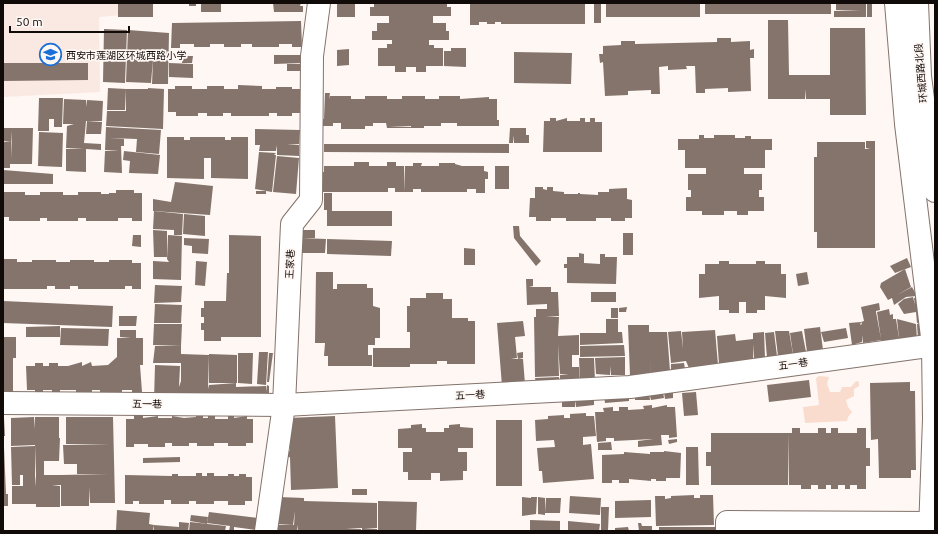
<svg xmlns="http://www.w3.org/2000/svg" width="938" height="534" font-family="Ubuntu,'Noto Sans SC',sans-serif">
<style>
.built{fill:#f9e9e2}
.green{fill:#f9dcce}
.building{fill:#84746c;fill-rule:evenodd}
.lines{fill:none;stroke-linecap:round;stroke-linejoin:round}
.minor-casing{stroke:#83736b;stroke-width:24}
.major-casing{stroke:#83736b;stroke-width:24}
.minor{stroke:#fff;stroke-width:22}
.major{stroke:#fff;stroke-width:22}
.labels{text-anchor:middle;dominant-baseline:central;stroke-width:3.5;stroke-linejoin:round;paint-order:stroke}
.poi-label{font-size:10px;fill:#100a08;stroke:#fef7f3;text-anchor:start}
.street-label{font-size:10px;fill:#100a08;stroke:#fef7f3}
</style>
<rect width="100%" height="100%" fill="#fef7f3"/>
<path class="built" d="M3,3h134v11l-38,3 1,75 -97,5z"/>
<path class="green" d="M819,376l10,1 -2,7 3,8h10l2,-5h9l5,-6 3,1v4l-5,3v7l-8,4 2,7 4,5 -4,5 -1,4 -42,2 -2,-16 16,-2 -3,-27z"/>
<g class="building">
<rect x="118" y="3" width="35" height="14"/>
<rect x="189" y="3" width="7" height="3"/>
<rect x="201" y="3" width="20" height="9"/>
<path d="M273,3h28l-1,3h3v6h-29z"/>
<rect x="337" y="3" width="18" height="14"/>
<path d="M374,3h73v4h4v9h-18v7h13v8h3v9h-20v5h5v3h9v18h-17v6h-10v-5h-10v5h-11v-6h-17v-18h9v-4h5v-4h-20v-9h5v-8h12v-7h-19v-9h4z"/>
<path d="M470,3h115v21h-84v-2h-6v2h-8v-2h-8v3h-9z"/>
<rect x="594" y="3" width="7" height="20"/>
<rect x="606" y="3" width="94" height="14"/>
<rect x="705" y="3" width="126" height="11"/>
<path d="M836,3h30v14h-32v-6l27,-1h-25z"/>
<rect x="867" y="3" width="5" height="14"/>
<path d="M768,20h20l1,55h41v-47h35l1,87h-36v-16h-24v-10l-1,10h-37z"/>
<path d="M301,21l1,26h-10v-3h-13v3h-27v-3h-11v3h-17v-3h-14v3h-16v-3h-14v4h-9l1,-25z"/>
<path d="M104,29l23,1 -2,53 -22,-1z"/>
<path d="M128,30l41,3 -1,51h-16l1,-25 -2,24 -25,-1z"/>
<path d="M717,38h14v4l19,-1v9l4,-1v9h-4l1,33 -23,1v-4l-23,1v4h-9l-1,-27h-9l1,3 -19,1v-4l-9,1 1,27h-9v-4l-23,1v4l-23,1 -2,-34 -3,1 -1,-9h4v-8l18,-1v-4h14v3l82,-2z"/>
<path d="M451,48h15v19l-22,-1v-15h7z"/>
<path d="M349,49v16l-12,1v-16z"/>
<path d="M514,52l58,1 -1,31 -57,-1z"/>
<path d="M274,55h30v8l-30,1z"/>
<path d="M182,56h11l-1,7h-10z"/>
<path d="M3,63h85v17l-85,1z"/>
<path d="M169,63l24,1v14l-24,-1z"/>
<path d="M287,64h14l-1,7h-13z"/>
<path d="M238,85l24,1v3h14v-2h16v2h8v24h-8v3h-15v-3h-8v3h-38v-3h-8v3h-16v-3h-9v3h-22v-4h-8v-23h7v-3h17v3h15v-3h17v3h14z"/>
<path d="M108,88l18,1 -1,21h-18z"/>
<path d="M148,88l16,1 -1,40 -57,-3 1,-15h19v-22h22v8z"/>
<path d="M325,93h5l-1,6 1,-3h21v3h14v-3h22v3h15v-3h23v3h14v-3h21v3l29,-2v2h8v21h2v6h-42v-3h-16v3h-17v-3v5h-37l-1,-5h-13v3h-8v3h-24v-6h-8v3h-12v-7h3zM411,123v4l-22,-1h22z"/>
<path d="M39,98h24l-1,29h-8v-8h-5v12h-11z"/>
<path d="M64,99l22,1 1,7v-7l16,1 -1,20h-16l-2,22 17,1v6l-15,-1v23l-20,-1v-22h18l-18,-1 1,-22 7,-2h-11z"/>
<path d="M550,118h6v3l11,-3v3h13v-3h5v4h5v-4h5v4h7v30h-59l1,-31h6z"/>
<path d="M87,121l15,1 -1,12h-15z"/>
<path d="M106,127l55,3 -2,24 -23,-2 1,-13 -28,-1 15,1v7h-3l1,27 -18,-1 1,-21h14l-14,-1z"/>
<path d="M3,128h30l-1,36h-22v4h-7v-26h8v17l1,-28 -1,11 -8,-1z"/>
<path d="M510,128h16v7h3v8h-15v-8l-1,8h-4z"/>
<path d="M255,129l45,1 -1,14h-12l12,1v11l-22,-1v-10l-1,6h-17l1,-6h-5z"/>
<path d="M39,132l24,1 -1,34 -24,-1z"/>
<path d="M699,135h5v3h10v-3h21v3h10v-2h6v3h21v11h-7v18h-21v6h18v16h-3v7h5v14h-16v4h-11v-4h-13v4h-22v-4h-16v-14h5v-7h-3v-16h18v-6h-21v-18h-7v-11h21z"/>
<path d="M167,137h17v3h6v-3h35v3h6v-3h17v42l-37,-1v-20h-7v21l-37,-1z"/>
<path d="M866,141h9v107h-58v-16h-3v-75h3v-15h48v7h5l-4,-1z"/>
<path d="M324,144h185v9l-185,-1z"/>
<path d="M124,151l36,4 -2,19 -29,-1 1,-12 -7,-1z"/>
<path d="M259,152l17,1 -2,2h2l-4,37 -17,-3z"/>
<path d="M277,156l22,2 -3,36 -23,-2z"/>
<path d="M354,162h15v4h18v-4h9v4h8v26h-9v-4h-7v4h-65v-13h-3v-7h4v-6h30z"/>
<path d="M413,163h9l-1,3h18v-3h16v1l7,2h22v5l4,1v7h-3v14h-9v-4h-9v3h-46v-3h-8v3h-9l1,-26h8z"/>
<rect x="495" y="166" width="14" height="23"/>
<path d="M3,170l50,4v10h-50z"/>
<path d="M175,182l38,4 -3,29 -57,-4v-12l18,3z"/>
<path d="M535,187h8v2l4,1v-3h6v4l11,1v2h14v-1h2v1l18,1v-3h11v-3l18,-1v11l5,1v18h-7v3h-14v-3h-15v3h-30v-3h-15v3h-15v-4h-7l1,-19h5z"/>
<path d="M116,190h18v3h8v28h-10v-3h-14v3h-32v-3h-8v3h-31v-3h-7v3h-31v-4h-6v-25h22v3h15v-3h23v3h15v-3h23v2h8v-1h7z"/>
<rect x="256" y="191" width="10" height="3"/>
<path d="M324,193h8v18h60v15h-65v-16h-3z"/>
<path d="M154,211l29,3 -1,21h-8v-5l-21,-1z"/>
<path d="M184,214l21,2v20l-22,-2z"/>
<path d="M513,226h6l1,10 21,25 -5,5 -22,-28z"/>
<path d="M153,230l14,1v26h-13z"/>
<rect x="303" y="230" width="12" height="8"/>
<rect x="623" y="233" width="10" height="22"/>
<path d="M133,235h8v12l-9,-1z"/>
<path d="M168,235l14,1 -1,44 -28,-1v-18l16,1 -2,-3z"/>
<path d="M229,235l32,1v101h-40v4h-17v-11h-3v-7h3v-6h-3v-9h3v-7h22l1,-28h2z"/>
<path d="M184,238l25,1 -1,15 -16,-1v-7l-8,-1z"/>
<path d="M302,238l24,1 -1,14h-24z"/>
<path d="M327,239l65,2 -1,15 -64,-2z"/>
<path d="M464,248l11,1v16h-11z"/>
<path d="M579,253l5,1v9l16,1v-10h5v3h12l-1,27 -49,-1v-15h-3v-4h3v-7h12z"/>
<path d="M907,258l4,9 -16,6 -5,-7z"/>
<path d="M3,259h14v3h15v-2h24v2h14v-2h24v2h15v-2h23v3h9v26h-9v-3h-7v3h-47v-3h-8v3h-15v-3h-8v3h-44z"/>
<path d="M196,261l11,1 -2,24 -10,-1z"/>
<path d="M719,261h10v3h27v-3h9v3h16v10h5v24l-21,-2v14h-8v3h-11v-11h-7v11h-10v-3h-10v-14l-20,2v-24h6v-10h14z"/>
<path d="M905,269l6,18 -14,8 15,-8 5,9 -11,1 -12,8 -2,-7 -4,2 -8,-13 1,-4z"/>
<path d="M316,272h17v17h4v-5h30v4h6v18l7,2v30h-5v7h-7v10h4v11h-44v-10h-4l1,-13h-10z"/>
<path d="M807,272l2,12 -11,2 -2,-12z"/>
<path d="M526,279h7v7l-4,1h22v5h7l1,24 -13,1h13l-1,19 21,-1v20h-7v12h7l1,16 -20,3v-11l9,-1h-9l-2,-30 1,32 -24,1 -1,-60h2v-8h11v-5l-20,1z"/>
<path d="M155,285l27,1 -1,16 -27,1z"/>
<rect x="591" y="292" width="25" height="10"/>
<path d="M426,293h17v6h9v19h16v3h7v43h-28v-3h-10v3h-27v-13v16h-37v-19h37v-16h-3v-26h3v-8h16z"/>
<path d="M913,297l2,8 -1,-7 5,-1 6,25 -8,1 -1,-11 -12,2 -6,-10 6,-5z"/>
<path d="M3,301l110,5 -1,21 -109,-4z"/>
<path d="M879,303l1,7 -4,1v1l5,27 -4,-27 12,-3 1,6 3,-1v5h3l3,19h-3v4h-14l-1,-2 -18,3 -1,-8v7l-10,3 -3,-22 12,-1 -1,3 2,-1 -1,-2 3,-1 -3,-14z"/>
<path d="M155,304l27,1 -1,18h-27z"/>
<path d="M627,307l-1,5h-7v-4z"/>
<rect x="611" y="308" width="7" height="10"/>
<path d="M119,316h18l-1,10h-17z"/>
<path d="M606,319h12v13h4l1,11 -43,2v-12h26z"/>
<path d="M897,319l19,5 1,15 -20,3v-3h2z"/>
<path d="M523,321l2,15 -10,1 2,21 -6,1h12l2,25 -23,2 -5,-63z"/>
<path d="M925,323l2,15 -9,1 -1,-15z"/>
<path d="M154,324h28l-1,22 -28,-1z"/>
<path d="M628,325h21v7h18l3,39 -17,2 -2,-1 -1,-16 1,17 -21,3z"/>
<path d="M60,326v11h-34v-10z"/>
<path d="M820,327l3,23 -16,2 -3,-23z"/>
<path d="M61,328l48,1 -1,17 -48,-1z"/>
<path d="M846,328l2,10 -24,4 -3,-10z"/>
<path d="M120,330h16v8h7v27h-3l2,27h-10v-2h-10v2l-22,1v-3h-8v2l-16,1v-3h-16v3h-8v-3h-9v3h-8v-3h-8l-1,-24h9v-3h8v3h6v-3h9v3h10l14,-4v4l9,-4 1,4 16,-1 9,-8v-19h14l-11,-1z"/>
<path d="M715,330l3,35 -29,3 -3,-7 -15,2 -3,-31 13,-1 2,18 -1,-17z"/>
<path d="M775,331h14l4,23 -15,2z"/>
<path d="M802,331l4,21 -13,2 -3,-21z"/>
<path d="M764,332l1,26 -11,1 -1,-15v16l-34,4 -2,-28 18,-2 1,7 17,-2v-6z"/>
<path d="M774,332l3,24 -10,2 -2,-25z"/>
<path d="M3,337h13v21h-3v36h-8v-3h-2z"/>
<path d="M624,345l1,11 -45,1v-11z"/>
<path d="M155,346h26v8l28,1 -1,34 1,-4 27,-2v4l30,-1v6l1,-7 2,1v12h-1l-1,-5v4l-113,3 1,-35 25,1 -1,21 2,-6v-18h-28z"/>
<path d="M259,352h9l-2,33 -9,-1z"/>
<path d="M523,352v6l-5,1 -1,-6z"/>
<path d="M238,353h15l-1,31 -14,-1z"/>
<path d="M269,353h4l-4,29h-2z"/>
<path d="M209,354l28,1v28h-28z"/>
<path d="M625,357v18h-14l-1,-9v9l-14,-1 -1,-16z"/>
<path d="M579,358h15l1,23 -15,2z"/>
<path d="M684,363l1,6 -14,2v-7z"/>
<path d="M559,377v6l-23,1 -1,-6z"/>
<path d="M809,380l2,17 -42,5 -2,-17z"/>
<path d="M910,382v9h5l1,79h-5v8h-32l-1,-39 -7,1 -1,-57z"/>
<path d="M649,392h14l1,6 -13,2z"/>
<path d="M649,392l1,8h-15v-7z"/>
<path d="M664,392l9,1v5l-8,1z"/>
<path d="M696,392l2,23 -14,1 -2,-23z"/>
<path d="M629,393v8l-24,2 -1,-8z"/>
<path d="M594,398v7l-18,2 -1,-8z"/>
<path d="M575,399v8h-13v-7z"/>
<path d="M652,405v3l15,-3v2h8l2,30 -8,1v-3h-8l1,10 -24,2v-6l15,-2 -39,2v-3h-8v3l-9,1 -2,-30h9l-1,-4 10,-1v4h6v-4h9v3l16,-1 -1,-3z"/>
<path d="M586,413v3h8l2,20 -13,1v8l8,-1 3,35 -51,4 -1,-12h-3l-2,-23 18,-1 -1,-7 -18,1 -1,-21 13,-1v-3l16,-1v3h6v-4z"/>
<path d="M134,415h9v3l15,-2v2h14v-2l12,2 12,-1v-2h7v3h5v-3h7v4h13v-4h6v3l13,-2v3h6v24h-7v3h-18v-3h-14v3h-17v-3h-8v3h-17v-3h-7v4h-17v-3h-14v3h-8v-28h8z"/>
<path d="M335,416l3,72 -47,2 -1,-33 -6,1 -1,-6 7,-1 -2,-33z"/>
<path d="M34,417l1,12v-12h24v21h1l-1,23h-15v14h17l47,-1h-31v-10h-13l-1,-19h47l-44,-1v-27h23v11v-11h24l2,86h-25l-1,-16v19h-28v-21h-9l8,1v21h-24v-3h-24v-18h11v-11h-3v10h-8l-1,-38 24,-1v41l1,-12 -1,-30 -24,1v-28z"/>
<path d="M3,418h1l1,18h-2z"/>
<rect x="496" y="420" width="26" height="66"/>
<path d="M422,424v4h4v4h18v-4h5v-3l11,-1v3l13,1v20h-15v4h9v19h-4v9l-23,1v-8h-9v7h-23v-8h-5v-20h9v-4h-14v-19l13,-1v-3z"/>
<path d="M792,428h8v5h18v-5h8v5h5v-5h7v5h19v-5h9v20h4v18h-4v23h-9v-4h-7v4h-5v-4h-7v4h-7v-4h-5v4h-8v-4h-7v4h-10v-4h-12l-1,-52h4z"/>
<path d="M711,433h77v52h-77v-19h-5v-14h5z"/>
<path d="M677,439v3l-8,2 -1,-4z"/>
<path d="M611,442l1,8h-14v-7z"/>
<path d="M3,447h1l2,47h2v12h-5z"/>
<path d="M686,447h12l1,38h-13z"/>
<path d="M664,451l17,2 -1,25h-14v3h-10v-2h-5v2l-22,-2v4h-10v-3h-7v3h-10v-28l22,-1v-2l26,2v-2h14z"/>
<path d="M180,457v5l-37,1v-5z"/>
<path d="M196,473h6v3h5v-3h7v3h14v-2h6v2h5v-2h7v3h6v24h-7v4h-17v-4h-14v3h-18v-3h-7v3h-18v-4h-7v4h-25v-3h-6v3h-8v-29l47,1v-2h6v2h18z"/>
<rect x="352" y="489" width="15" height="6"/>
<path d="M694,495v3h6v-3h13l1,30 -58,1 -1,-30h10v3l6,-1v-2z"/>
<path d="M570,496l31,2 -1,17 -31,-2z"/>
<path d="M279,497l25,1v3l73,2v25l-13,1h13v2h-15v-3h-16l15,1v2h-63v-6l-1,6h-23v-6h20l1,-14 -2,14 -18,-1z"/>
<path d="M522,497l9,1v4v-5h6l-1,17 -14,2z"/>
<path d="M538,497l7,1v17l-7,-1z"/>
<path d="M546,498h15l-1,15h-15z"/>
<path d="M651,500v17l-36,1v-17z"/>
<path d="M378,501l39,1 -1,29h-38z"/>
<path d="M601,507h8l-1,24h-7z"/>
<path d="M117,510l33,3 -1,11 5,1 -1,6h-37z"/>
<path d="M209,512l49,6 -2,12 -22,-3v4h-5l1,-5 -23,-3z"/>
<path d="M191,515l17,2 -1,7 -17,-3z"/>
<path d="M530,520l30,1v10h-30z"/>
<path d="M568,521l32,3 -1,7h-31z"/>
<path d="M179,522l10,1 -1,8h-34v-6l25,2z"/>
<path d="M190,522l36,4 -1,5h-36z"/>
<path d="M638,523h3l1,3h10v5h-13z"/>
<path d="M628,527l1,4h-14v-3z"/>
<rect x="659" y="527" width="56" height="4"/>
</g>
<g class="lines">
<defs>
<g id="minor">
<path d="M896,3l10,121 27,221 1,74 1,3"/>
<path d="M3,403l281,2 346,-18 305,-42"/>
<path d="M266,531l18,-126 8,-181 19,-24 1,-144 7,-53"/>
<path d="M727,531v-9l208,1"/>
<path d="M930,531l4,-112"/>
</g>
<path id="major" d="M917,3l3,73 15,115"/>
</defs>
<use href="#minor" class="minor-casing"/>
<use href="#major" class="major-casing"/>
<use href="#minor" class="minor"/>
<use href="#major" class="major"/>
</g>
<defs>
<symbol id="school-ring" viewBox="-11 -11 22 22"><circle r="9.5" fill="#fef7f3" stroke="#1a6fd9" stroke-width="1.5"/><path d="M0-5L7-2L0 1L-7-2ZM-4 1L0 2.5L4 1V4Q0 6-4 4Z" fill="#1a6fd9"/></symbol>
</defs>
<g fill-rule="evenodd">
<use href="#school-ring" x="38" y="42" width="25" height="25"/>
</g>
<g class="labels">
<g class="poi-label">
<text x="66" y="55">西安市莲湖区环城西路小学</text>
</g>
<g class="street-label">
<text transform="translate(921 73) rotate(-95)">环城西路北段</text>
<text transform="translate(290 264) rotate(-87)">王家巷</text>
<text transform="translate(793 364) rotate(-8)">五一巷</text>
<text transform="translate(470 395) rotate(-3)">五一巷</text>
<text transform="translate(147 404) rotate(1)">五一巷</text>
</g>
</g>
<rect width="938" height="534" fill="none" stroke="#100a08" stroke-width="8"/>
<path d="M10 26v6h119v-6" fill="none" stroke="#100a08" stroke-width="2"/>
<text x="16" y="26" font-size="12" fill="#100a08" stroke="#fef7f3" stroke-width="3" paint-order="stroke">50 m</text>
</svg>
